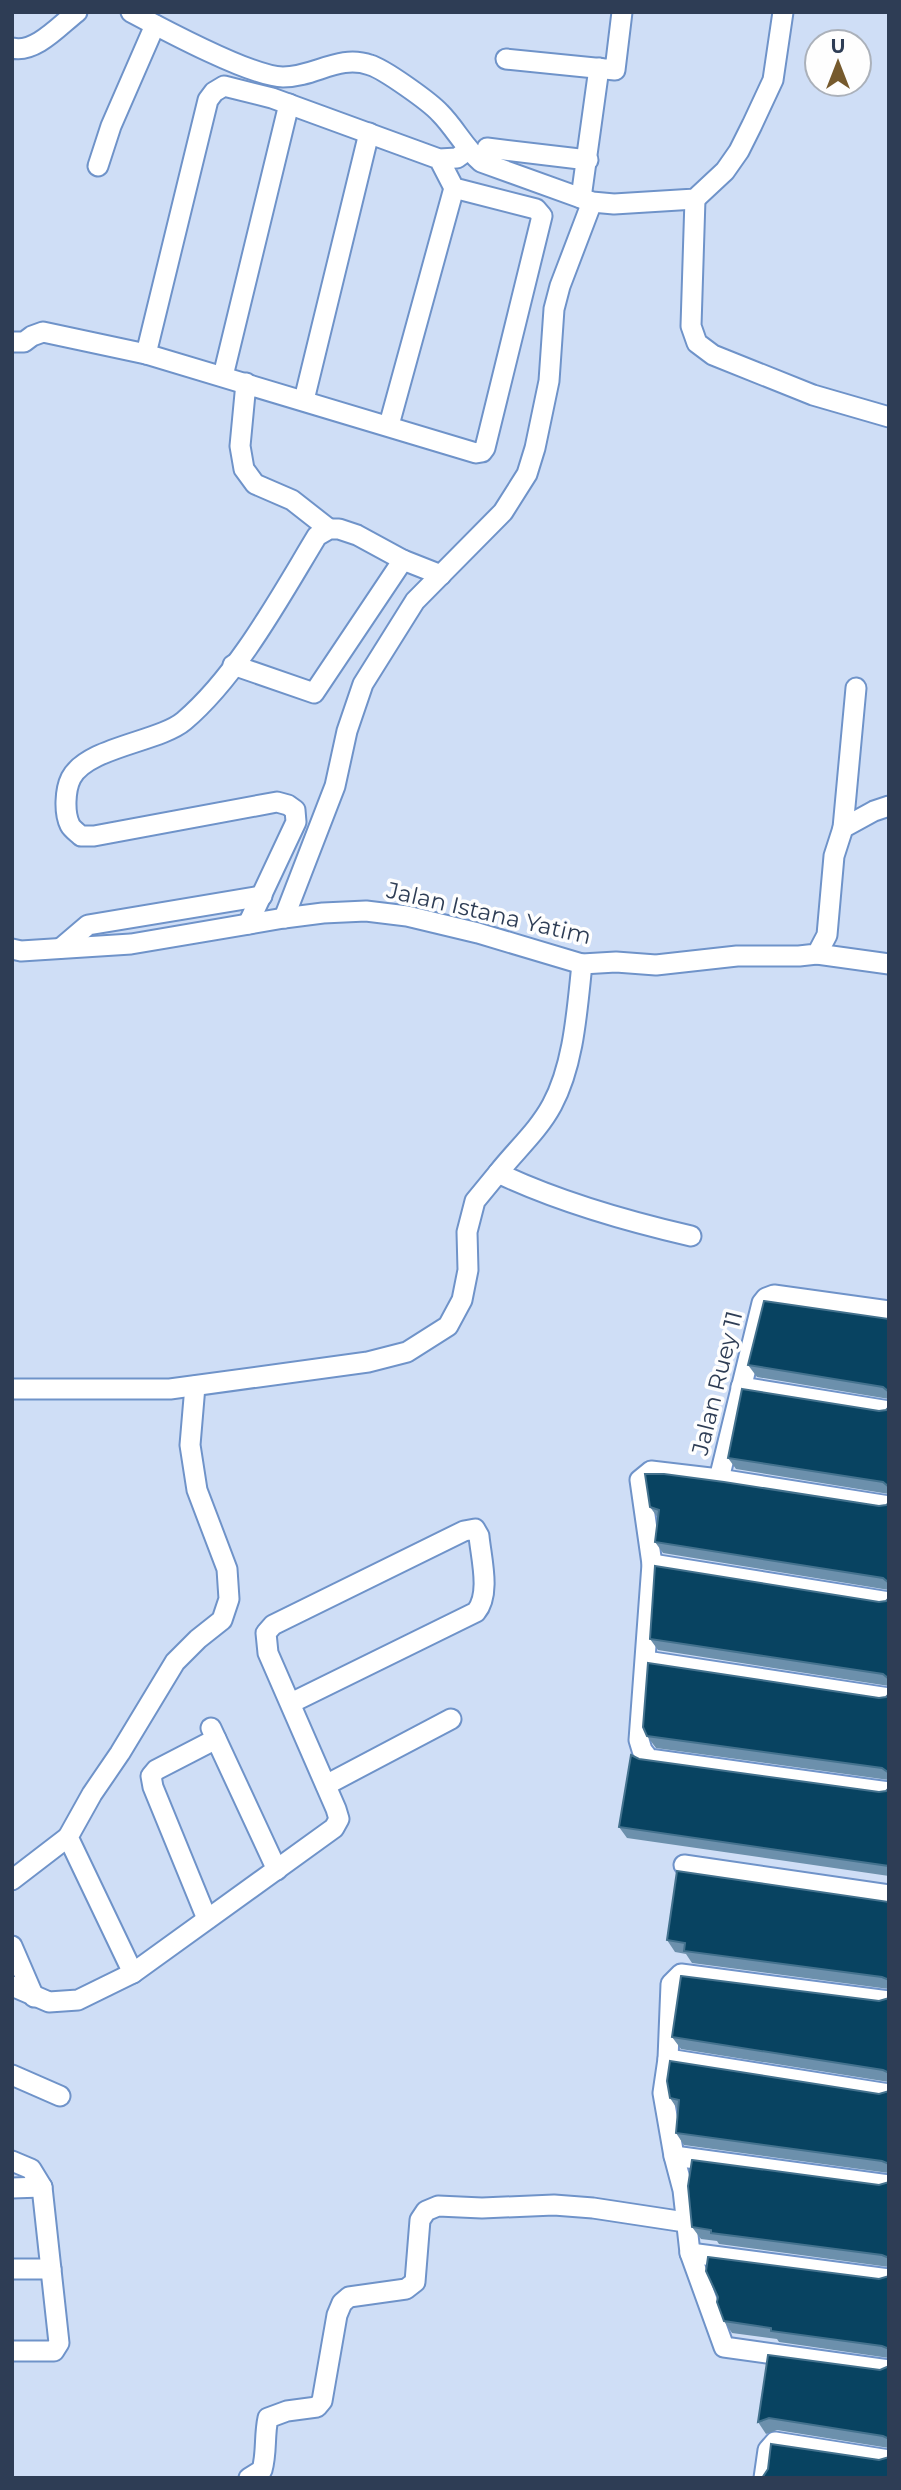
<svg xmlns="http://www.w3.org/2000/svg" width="901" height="2490" font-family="Montserrat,sans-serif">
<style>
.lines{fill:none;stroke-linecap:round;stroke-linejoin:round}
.street-casing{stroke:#6f93c9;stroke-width:23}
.street{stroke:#fff;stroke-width:19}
.wall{fill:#6c90ac}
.building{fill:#084361;stroke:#44728e;stroke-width:2}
.labels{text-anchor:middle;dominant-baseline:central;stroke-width:7;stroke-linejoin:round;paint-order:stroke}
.street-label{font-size:23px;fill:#2e3d55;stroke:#fefefe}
</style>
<rect width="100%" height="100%" fill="#cfdef6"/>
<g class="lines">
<defs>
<g id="street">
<path d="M131,12c30,16 121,65 152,65 32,0 56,-23 87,-12 14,4 60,37 70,48 15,15 24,34 41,49l111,40 22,2 81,-5 30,-28 14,-20 13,-26 21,-45 10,-68"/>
<path d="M12,48c23,6 48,-23 65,-36"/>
<path d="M506,59l109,11 7,-58"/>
<path d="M487,148l101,12"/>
<path d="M439,159l15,29 82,21 6,7 -57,232 -3,4 -6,1 -330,-99 62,-254 6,-8 10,-6 48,12 167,61 18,-1 11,-8"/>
<path d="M98,166l13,-40 44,-101"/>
<path d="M581,198l18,-130"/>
<path d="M695,199l-4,127 6,17 16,12 100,40 76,22"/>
<path d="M12,342h12l8,-6 11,-4 103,22"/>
<path d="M223,376l66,-272"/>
<path d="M246,383l-6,63 4,23 11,15 37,16 37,29"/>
<path d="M304,400l65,-267"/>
<path d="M389,425l65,-237"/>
<path d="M233,665l81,28 89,-133"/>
<path d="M843,828l13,-140"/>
<path d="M284,918l51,-132 12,-55 16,-47 52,-83 88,-89 24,-38 8,-26 14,-67 5,-72 6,-23 32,-84"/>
<path d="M248,924l48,-102 -1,-12 -7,-5 -11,-3 -183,34h-13c-3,-3 -9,-7 -11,-11 -6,-12 -5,-35 1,-47 16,-31 88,-36 113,-57 54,-46 96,-124 133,-185l12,-7h10l18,6 46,25 38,15"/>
<path d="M61,948l27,-23 174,-29"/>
<path d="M12,949l9,2 110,-7 153,-26 39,-5 43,-2 41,5 71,17 104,31 34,-2 40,3 81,-9h62l18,-2 10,-19 7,-79 9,-28 31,-17 15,-5"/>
<path d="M817,954l72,10"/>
<path d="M582,964c-5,46 -8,100 -30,141 -14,26 -36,45 -54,68 61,29 128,48 193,63"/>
<path d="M741,1387l148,24"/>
<path d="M12,1389h158l198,-27 39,-10 41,-26 14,-26 6,-30 -1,-38 8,-31 23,-28"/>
<path d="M719,1479l43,-176 4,-5 8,-3 115,16"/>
<path d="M889,1506l-170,-27 -68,-8 -11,9 12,84 -13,176 3,10 7,9 240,33"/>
<path d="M652,1564l237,38"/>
<path d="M646,1661l243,37"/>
<path d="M211,1728l66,142"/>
<path d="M326,1785l125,-66"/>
<path d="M684,1865l205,30"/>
<path d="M12,1880l56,-43"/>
<path d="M207,1919l-54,-132 -2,-11 5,-6 60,-31"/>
<path d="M12,1946l22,51"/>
<path d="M133,1973l-65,-136 24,-43 28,-41 55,-91 23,-23 24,-19 7,-21 -2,-30 -30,-79 -7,-45 5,-59"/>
<path d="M12,1986l37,16 29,-2 55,-27 201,-145 5,-9 -3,-10 -68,-156 -2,-20 7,-8 191,-94 11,-2 4,7c2,22 12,58 -3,76l-185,91"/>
<path d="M889,2001l-208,-27 -10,10 -3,75 -5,34 11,63 9,34 7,63 34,94 165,23"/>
<path d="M668,2059l221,35"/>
<path d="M12,2075l48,21"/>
<path d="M674,2156l215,29"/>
<path d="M12,2161l19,8 11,18 17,156 -5,8h-42"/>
<path d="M12,2188l30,-1"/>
<path d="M690,2253l199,26"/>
<path d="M12,2269h39"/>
<path d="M249,2478l13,-8c5,-17 2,-34 6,-52l19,-7 30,-4 5,-6 15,-86 5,-12 7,-6 57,-8 9,-7 5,-62 6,-9 12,-5 44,2 72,-3 39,3 92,14"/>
<path d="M764,2478l4,-28 7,-8 114,18"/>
</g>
</defs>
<use href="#street" class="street-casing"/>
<use href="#street" class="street"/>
</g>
<g class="wall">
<path d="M889,1319v80l-132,-22 -9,-12z"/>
<path d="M889,1407v87l-153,-25 -8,-11 151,-47 7,-1z"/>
<path d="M889,1503v87l-226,-37 -8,-11 3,-24 -8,-11 229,-1 7,-1z"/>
<path d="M889,1598v88l-231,-36 -8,-11 236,-38z"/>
<path d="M889,1694v86l-233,-32 -9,-12 239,-39z"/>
<path d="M639,1759l240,33 7,-1 3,-3v88l-262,-38 -8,-11z"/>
<path d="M889,1902v87l-197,-26 -6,-9 -11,-2 -8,-12z"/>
<path d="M889,1998v84l-208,-33 -9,-12 207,-36z"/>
<path d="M889,2091v82l-205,-28 -8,-12 2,-23 -8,-12 209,-4z"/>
<path d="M889,2182v85l-170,-23 -2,-3 -16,-2 -9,-12 187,-42z"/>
<path d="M889,2276v82l-110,-16 -2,-3 -45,-6 -8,-12 155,-42z"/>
<path d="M889,2366v82l-112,-18 -11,4 -8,-12z"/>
</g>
<g class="building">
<path d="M764,1301l125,18v73l-6,-5 -135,-22z"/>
<path d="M742,1389l137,22 7,-1 3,-3v80l-6,-5 -155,-24z"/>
<path d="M645,1474h19l60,8 155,24 7,-1 3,-2v80l-6,-5 -228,-36 4,-32 -9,-3z"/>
<path d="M655,1566l224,36 7,-1 3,-3v81l-6,-5 -233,-35z"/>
<path d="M648,1663l231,35 7,-1 3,-3v79l-7,-5 -235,-32 -4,-9z"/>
<path d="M631,1755l8,4 240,33 7,-1 3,-3v78l-270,-39z"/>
<path d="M677,1871l212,31v78l-7,-3 -198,-26 1,-8 -18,-3z"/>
<path d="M681,1976l198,25 10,-3v75l-6,-3 -211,-33z"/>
<path d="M670,2061l209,33 10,-3v73l-7,-3 -206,-28 3,-33 -9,-2 -3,-17z"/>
<path d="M692,2160l187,25 10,-3v76l-7,-3 -171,-22v-3l-19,-3 -4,-41z"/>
<path d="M708,2257l171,22 10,-3v73l-7,-3 -111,-15v-3l-47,-7 -7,-19 1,-5 -12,-26z"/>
<path d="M768,2355l112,15 9,-4v73l-6,-3 -114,-18 -11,4z"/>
<path d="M771,2444l108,16 10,-3v21h-127l6,-9z"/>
</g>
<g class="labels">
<g class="street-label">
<text transform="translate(489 913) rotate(13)">Jalan Istana Yatim</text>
<text transform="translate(717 1383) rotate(-76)">Jalan Ruey 11</text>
</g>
</g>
<rect width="901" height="2490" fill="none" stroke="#2e3d55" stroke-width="28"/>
<g transform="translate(838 63)"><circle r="33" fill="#fefefe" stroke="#abb1ba" stroke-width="2"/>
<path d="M0-5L12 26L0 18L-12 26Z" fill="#765a2d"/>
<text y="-10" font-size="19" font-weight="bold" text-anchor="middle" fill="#2e3d55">U</text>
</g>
</svg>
